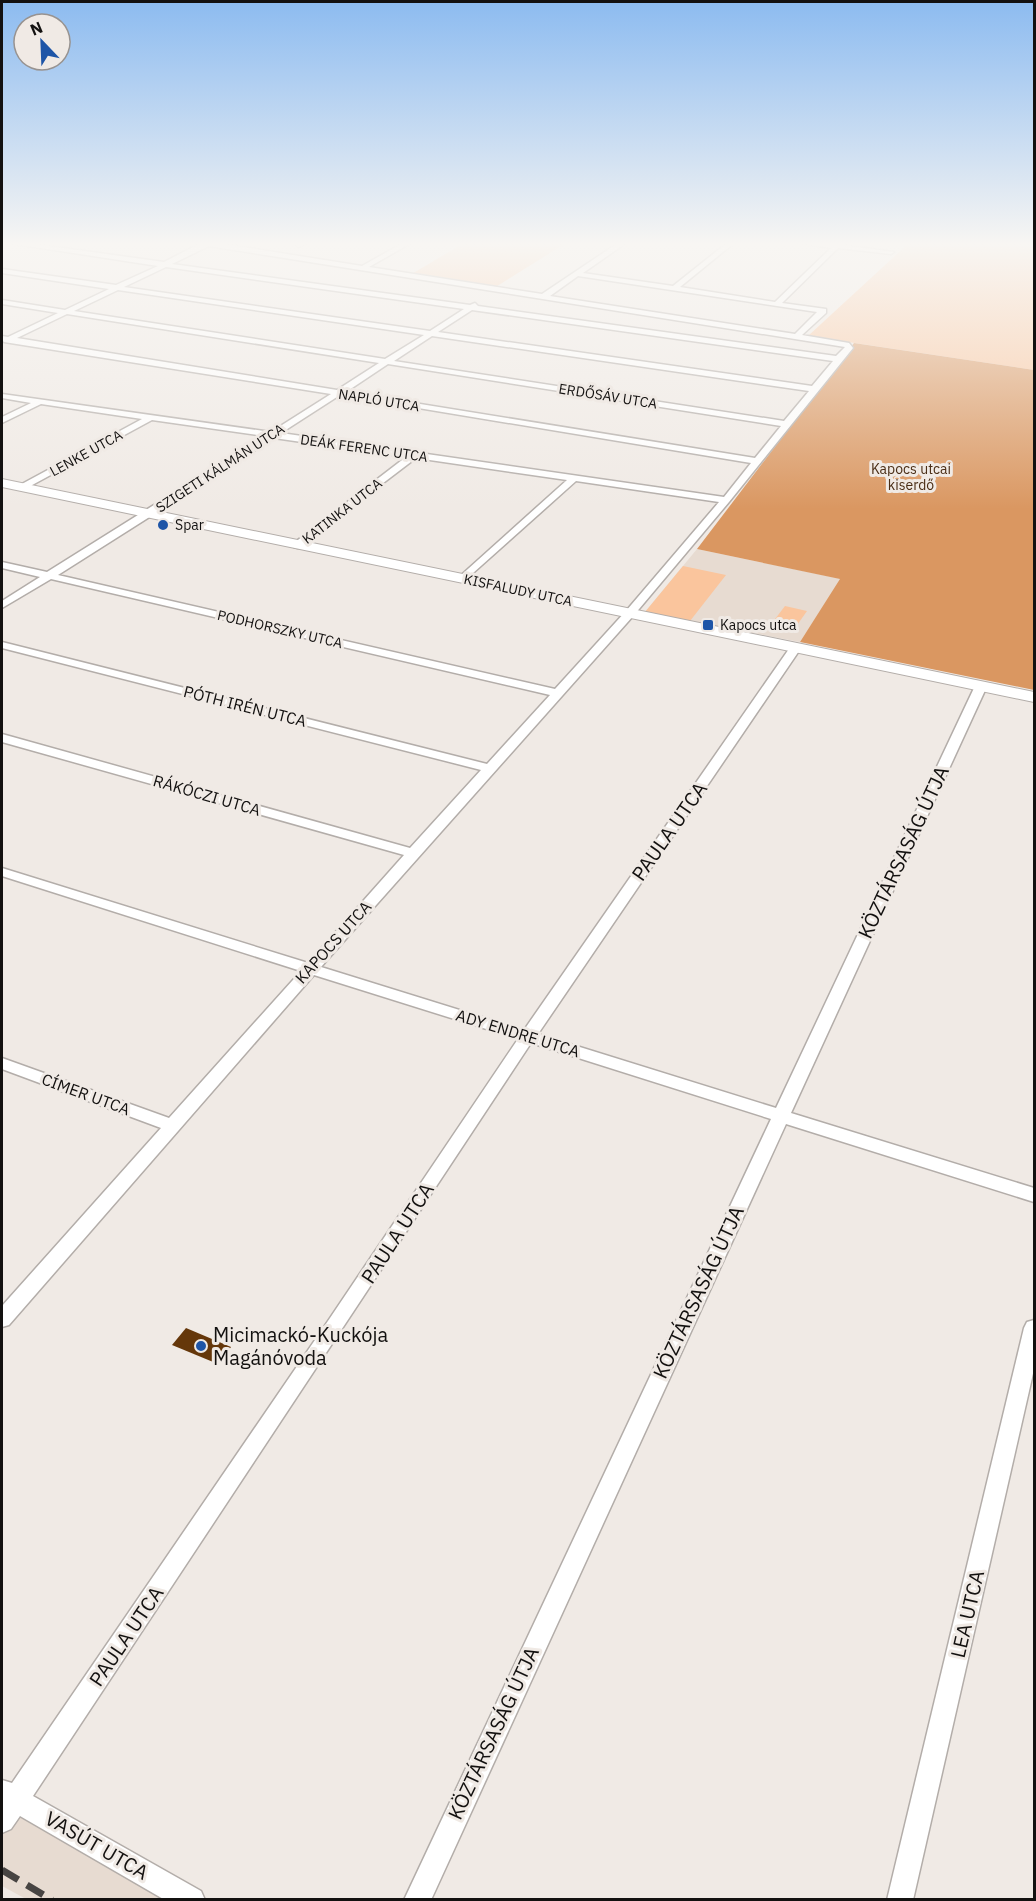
<svg xmlns="http://www.w3.org/2000/svg" width="1036" height="1901" font-family="'IBM Plex Sans',sans-serif">
<style>
.built{fill:#e7dbd1}
.green{fill:#fac59d}
.forest{fill:#da9761}
.building{fill:#65370a}
.lines{fill:none;stroke-linecap:round;stroke-linejoin:round}
.minor-casing{stroke:#b3ada9;stroke-width:3}
.tertiary-casing{stroke:#b3ada9;stroke-width:2}
.minor{fill:#fff;fill-rule:evenodd}
.tertiary{fill:#fff;fill-rule:evenodd}
.rail{stroke:#474442;stroke-width:7;stroke-dasharray:19 10;stroke-linecap:butt}
.poi-dot{fill:#1e55a7;stroke:#f0eae5;stroke-width:2}
.labels{text-anchor:middle;dominant-baseline:central;stroke-width:6;stroke-linejoin:round;paint-order:stroke}
.far-street-label{font-size:14px;fill:#131110;stroke:#f0eae5}
.far-park-label{font-size:14px;fill:#492d15;stroke:#f0eae5}
.far-poi-label{font-size:14px;fill:#131110;stroke:#f0eae5;text-anchor:start}
.street-label{font-size:16px;fill:#131110;stroke:#f0eae5}
.near-street-label{font-size:20px;fill:#131110;stroke:#f0eae5}
.near-poi-label{font-size:20px;fill:#131110;stroke:#f0eae5;text-anchor:start}
</style>
<rect width="100%" height="100%" fill="#f0eae5"/>
<g class="built">
<path d="M697,549l144,30 -41,63 -155,-30z"/>
<path d="M2,1807l64,36 96,56h-136l-24,-13z"/>
</g>
<g class="green">
<path d="M464,243h102l-72,45 -84,-13z"/>
<path d="M909,243h125v127l-226,-34z"/>
<path d="M683,566l43,9 -36,46 -45,-9z"/>
<path d="M785,606l22,5 -12,17 -23,-5z"/>
</g>
<path class="forest" d="M854,343l180,27v320l-234,-48 40,-63 -143,-30z"/>
<path class="building" d="M186,1328l45,19 -13,17 -46,-19z"/>
<g class="lines">
<defs>
<g id="minor">
<path d="M8,243h19l137,19 37,-19h17l144,23 41,-23h8l-42,24 173,27 76,-51h8l-43,30 90,13 54,-43h7l-54,44 95,15 56,-54 -30,-5h42l-1,2 52,7 -3,2 -53,-6 -56,55 44,6v4l-24,22 47,8 4,5 -124,154 -95,113 -313,352 203,63 267,-384h8l2,2 -263,386 238,74 199,-422 2,-2h8l2,2 -196,427 243,75v14l-248,-78 -355,776h-27l367,-781 -240,-76 -498,753 168,95 4,9h-40l-145,-84 -9,13 -9,4v-53l10,3 318,-465 188,-279 -204,-64 -305,350 -7,2v-21l159,-178 -159,-59v-11l167,60 132,-147 -299,-95v-8l306,95 96,-108 -402,-113v-8l408,114 71,-78 -479,-122v-6l485,122 63,-69 -499,-116 -49,29v-7l38,-24 -38,-9v-6l45,10 217,-136 -112,-16 -129,70 -3,-1v-4l122,-66 -101,-15 -39,19v-6l29,-14 -29,-5v-4l269,38 60,-38 -327,-52 -2,-2v-4l6,1 50,-24 -56,-9v-4l63,10 44,-21 -107,-16v-4l114,16 42,-19zM209,246l636,101 -9,9 -358,-50 -3,-3 -5,2 -298,-41zM166,267l298,42 -34,22 -306,-44zM578,276l239,36 -22,22 -245,-38zM118,290l306,45 -39,24 -311,-48zM472,310l361,51 -21,25 -374,-54zM67,314l312,49 -42,27 -320,-52zM432,336l377,55 -25,30 -390,-60zM388,364l393,62 -26,32 -409,-66zM340,395l411,68 -27,34 -443,-64zM274,438l132,19 -112,86v4l4,1 118,-90 151,22 -108,97v4l4,1 113,-101 143,21 -93,109 -71,78 -497,-114z"/>
<path d="M306,243l-7,4 -3,-2 1,-2z"/>
<path d="M1034,1320v49l-121,531h-26l137,-572 3,-6z"/>
</g>
<path id="tertiary" d="M2,479l1032,213v10l-1032,-215z"/>
</defs>
<use href="#minor" class="minor-casing"/>
<use href="#tertiary" class="tertiary-casing"/>
<use href="#minor" class="minor"/>
<use href="#tertiary" class="tertiary"/>
<path class="rail" d="M2,1870l50,30"/>
</g>
<linearGradient id="sky" x2="0" y2="1"><stop stop-color="#8cbbf0"/><stop offset="0.48" stop-color="#f8f6f3"/><stop offset="1" stop-color="#f8f6f3" stop-opacity="0"/></linearGradient>
<rect width="1036" height="509" fill="url(#sky)"/>
<g class="poi-dot">
<circle cx="163" cy="525" r="6"/>
<rect x="702" y="619" width="12" height="12" rx="3"/>
<circle cx="201" cy="1346" r="6"/>
</g>
<g class="labels">
<g class="far-street-label">
<text transform="translate(608 396) rotate(9)">ERDŐSÁV UTCA</text>
<text transform="translate(379 400) rotate(9)">NAPLÓ UTCA</text>
<text transform="translate(364 448) rotate(8)">DEÁK FERENC UTCA</text>
<text transform="translate(86 453) rotate(-29)">LENKE UTCA</text>
<text transform="translate(220 468) rotate(-33)">SZIGETI KÁLMÁN UTCA</text>
<text transform="translate(342 511) rotate(-38)">KATINKA UTCA</text>
<text transform="translate(518 590) rotate(12)">KISFALUDY UTCA</text>
<text transform="translate(280 629) rotate(13)">PODHORSZKY UTCA</text>
</g>
<g class="far-park-label">
<text x="911" y="469">Kapocs utcai<tspan x="911" dy="16">kiserdő</tspan></text>
</g>
<g class="far-poi-label">
<text x="175" y="525">Spar</text>
<text x="720" y="625">Kapocs utca</text>
</g>
<g class="street-label">
<text transform="translate(245 706) rotate(14)">PÓTH IRÉN UTCA</text>
<text transform="translate(207 795) rotate(16)">RÁKÓCZI UTCA</text>
<text transform="translate(333 942) rotate(-48)">KAPOCS UTCA</text>
<text transform="translate(518 1033) rotate(17)">ADY ENDRE UTCA</text>
<text transform="translate(86 1094) rotate(20)">CÍMER UTCA</text>
</g>
<g class="near-street-label">
<text transform="translate(669 831) rotate(-55)">PAULA UTCA</text>
<text transform="translate(903 852) rotate(-65)">KÖZTÁRSASÁG ÚTJA</text>
<text transform="translate(397 1233) rotate(-57)">PAULA UTCA</text>
<text transform="translate(698 1292) rotate(-65)">KÖZTÁRSASÁG ÚTJA</text>
<text transform="translate(967 1614) rotate(-77)">LEA UTCA</text>
<text transform="translate(126 1636) rotate(-56)">PAULA UTCA</text>
<text transform="translate(493 1733) rotate(-65)">KÖZTÁRSASÁG ÚTJA</text>
<text transform="translate(97 1845) rotate(30)">VASÚT UTCA</text>
</g>
<g class="near-poi-label">
<text x="213" y="1334">Micimackó-Kuckója<tspan x="213" dy="23">Magánóvoda</tspan></text>
</g>
</g>
<rect width="1036" height="1901" fill="none" stroke="#131110" stroke-width="6"/>
<g transform="translate(42 42) rotate(337)"><circle r="28" fill="#f0eae5" stroke="#989390" stroke-width="1.5"/>
<path d="M0-4.5L10 22L0 15L-10 22Z" fill="#1e55a7"/>
<text y="-9" font-size="16" font-weight="bold" text-anchor="middle" fill="#131110">N</text>
</g>
</svg>
